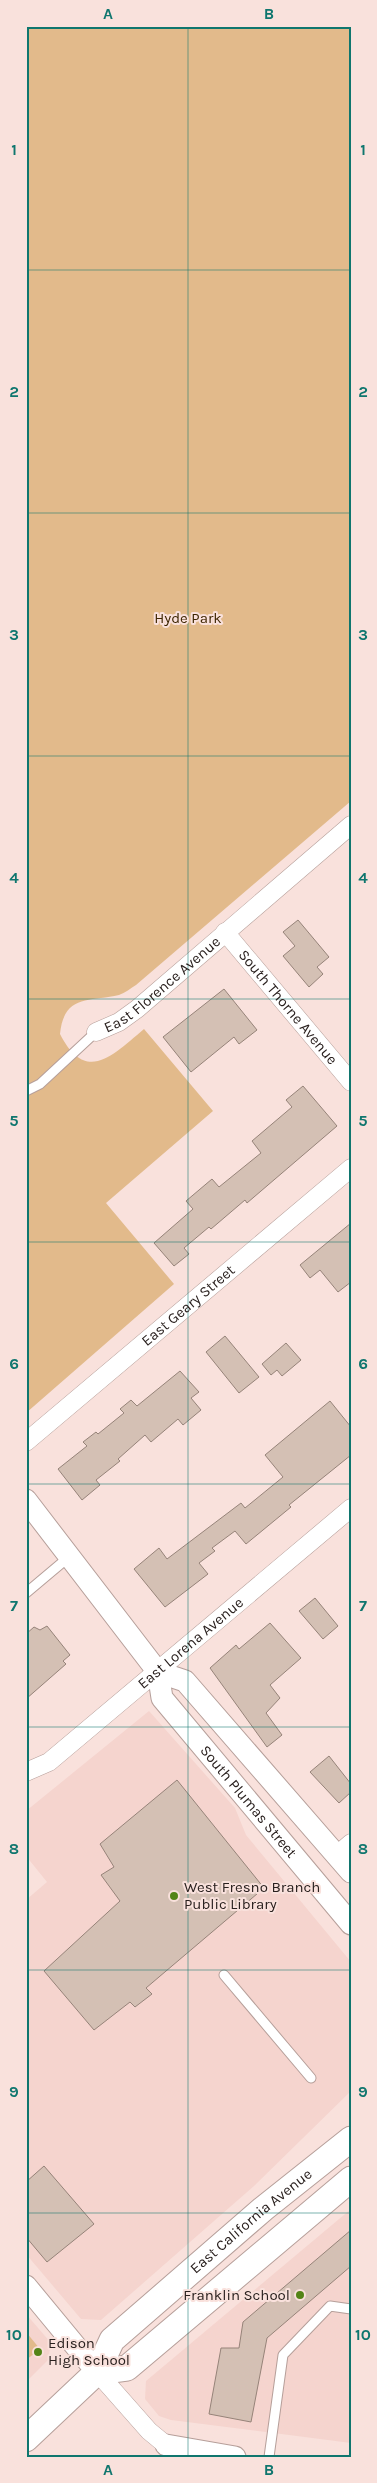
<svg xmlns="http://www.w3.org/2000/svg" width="377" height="2483" font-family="Karla,sans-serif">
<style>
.built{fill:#f5d4ce}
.green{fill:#e2ba8b}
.building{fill:#d4c0b4;stroke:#968379}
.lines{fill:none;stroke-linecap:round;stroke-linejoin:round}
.service-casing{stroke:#b69f9a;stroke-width:11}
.minor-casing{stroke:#b69f9a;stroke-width:19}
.tertiary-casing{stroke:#b69f9a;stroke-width:23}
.secondary-casing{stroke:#b69f9a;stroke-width:27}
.service{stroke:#fff;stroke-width:9}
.minor{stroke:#fff;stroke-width:18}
.tertiary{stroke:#fff;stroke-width:21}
.secondary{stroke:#fff;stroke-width:25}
.grid{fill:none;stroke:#0f766e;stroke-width:1;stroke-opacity:0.55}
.poi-dot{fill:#538417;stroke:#f9e1dc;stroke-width:2}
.labels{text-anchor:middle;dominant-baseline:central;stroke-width:4;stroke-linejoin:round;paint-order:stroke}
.park-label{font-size:15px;fill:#3d2501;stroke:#f9e1dc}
.street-label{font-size:15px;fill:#2a211f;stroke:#f9e1dc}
.poi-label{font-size:15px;fill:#2a211f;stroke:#f9e1dc;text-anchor:start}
.neatline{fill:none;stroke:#0f766e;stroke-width:2}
.grid-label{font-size:16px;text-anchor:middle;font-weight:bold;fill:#0f766e}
</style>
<rect width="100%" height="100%" fill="#f9e1dc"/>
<g class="built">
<path d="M149,1711l86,97 11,27 105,127v129l-97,95 -153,134 -20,-1 -55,-65v-354l21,-18 -21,-26v-45z"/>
<path d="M351,2209v234l-180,-23 -12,-4 -14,-17 1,-18z"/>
<path d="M26,2314l25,29 -3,17 -22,22z"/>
</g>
<g class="green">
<path d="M26,26h325v775l-215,184c-5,3 -11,8 -17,10 -30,7 -55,-1 -59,39 26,51 53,21 84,-5l69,82 -107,92 68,81 -148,129z"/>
<path d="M26,2332l14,17 -14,11z"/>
</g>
<g class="building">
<path d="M298,920l31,37 -12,10 6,7 -14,13 -26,-31 12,-10 -12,-14z"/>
<path d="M224,989l33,41 -18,14 -5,-7 -43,35 -28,-35z"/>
<path d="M303,1086l34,40 -90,77 -2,-3 -34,29 -2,-2 -25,21 5,6 -15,12 -20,-23 39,-34 -7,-8 26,-22 7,8 42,-34 -9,-12 40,-34 -6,-7z"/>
<path d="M351,1223v59l-13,10 -18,-22 -10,8 -10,-13z"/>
<path d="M225,1336l34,41 -20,16 -33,-41z"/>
<path d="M286,1343l15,17 -19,16 -5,-6 -6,5 -9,-11z"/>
<path d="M180,1371l19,21 -8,6 10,12 -18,15 -5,-6 -27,23 -6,-7 -27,24 2,2 -24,19 4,5 -18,15 -24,-31 29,-23 -4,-4 13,-10 2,2 26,-21 -4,-4 11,-9 6,6z"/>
<path d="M330,1401l21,26v28l-62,50 2,2 -45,37 -11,-13 -23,17 3,3 -16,12 9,11 -43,33 -31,-38 25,-21 8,11 74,-56 4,5 38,-31 -18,-22z"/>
<path d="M315,1598l23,28 -15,13 -24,-28z"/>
<path d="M270,1623l31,35 -31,27 10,13 -14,15 16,22 -15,12 -57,-79 26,-23 3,4z"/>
<path d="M47,1626l23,29 -7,6 3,3 -40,35v-65l8,-7 6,3z"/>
<path d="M329,1756l22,28v8l-12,11 -29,-31z"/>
<path d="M177,1780l87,108 -118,100 6,6 -17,13 -5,-5 -36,28 -50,-59 76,-70 -19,-26 13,-8 -14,-23z"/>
<path d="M44,2166l50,58 -47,38 -21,-25v-55z"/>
<path d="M351,2230v36l-84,72 -16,84 -42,-8 12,-66h18l4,-26z"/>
</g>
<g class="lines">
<defs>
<g id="service">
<path d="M26,1091l14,-7 56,-52"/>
<path d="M26,1593l44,-37"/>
<path d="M224,1975l87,103"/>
<path d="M269,2457l14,-102 47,-49 21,3"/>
</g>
<g id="minor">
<path id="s1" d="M225,932l126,150"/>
<path id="s2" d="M96,1032l23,-10 18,-13 214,-184"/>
<path id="s3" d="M26,1442l325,-274"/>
<path id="s4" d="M26,1772l23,-10 302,-254"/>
<path d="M337,1855l14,-12"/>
<path d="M97,2372l52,59 17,14"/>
</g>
<g id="tertiary">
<path id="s5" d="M26,1500l132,172 4,26 189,226"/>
<path d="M158,1672l27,9 166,191"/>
<path d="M26,2286l71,86"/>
<path d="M166,2445l69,12"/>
</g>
<g id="secondary">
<path d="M97,2372l30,-4 224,-189"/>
<path id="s6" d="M26,2439l71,-67 15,-32 151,-131 88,-70"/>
</g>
</defs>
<use href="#service" class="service-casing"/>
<use href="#minor" class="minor-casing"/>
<use href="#tertiary" class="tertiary-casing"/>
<use href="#secondary" class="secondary-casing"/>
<use href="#service" class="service"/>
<use href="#minor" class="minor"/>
<use href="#tertiary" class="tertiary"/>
<use href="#secondary" class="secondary"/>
</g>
<path class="grid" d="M188,26v2431M26,270h325M26,513h325M26,756h325M26,999h325M26,1242h325M26,1484h325M26,1727h325M26,1970h325M26,2213h325"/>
<g class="poi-dot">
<circle cx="174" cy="1896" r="5"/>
<circle cx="300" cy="2295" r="5"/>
<circle cx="38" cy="2352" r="5"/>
</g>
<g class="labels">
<g class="park-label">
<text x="188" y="618">Hyde Park</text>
</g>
<g class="street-label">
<text stroke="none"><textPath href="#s2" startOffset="82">East Florence Avenue</textPath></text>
<text stroke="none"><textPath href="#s1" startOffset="98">South Thorne Avenue</textPath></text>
<text stroke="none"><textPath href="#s3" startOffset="212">East Geary Street</textPath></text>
<text stroke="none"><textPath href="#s4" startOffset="210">East Lorena Avenue</textPath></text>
<text stroke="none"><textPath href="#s5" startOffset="378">South Plumas Street</textPath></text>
<text stroke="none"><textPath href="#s6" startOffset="316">East California Avenue</textPath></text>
</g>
<g class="poi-label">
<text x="184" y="1887">West Fresno Branch<tspan x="184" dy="17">Public Library</tspan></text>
<text x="290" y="2295" text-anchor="end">Franklin School</text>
<text x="48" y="2343">Edison<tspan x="48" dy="17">High School</tspan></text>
</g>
</g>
<rect width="377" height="2483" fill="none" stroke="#f9e1dc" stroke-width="55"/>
<rect x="28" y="28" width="322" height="2428" class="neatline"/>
<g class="grid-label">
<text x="108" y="19">A</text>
<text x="269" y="19">B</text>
<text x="14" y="155">1</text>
<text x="363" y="155">1</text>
<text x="14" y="397">2</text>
<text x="363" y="397">2</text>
<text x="14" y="640">3</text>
<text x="363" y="640">3</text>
<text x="14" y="883">4</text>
<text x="363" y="883">4</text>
<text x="14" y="1126">5</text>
<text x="363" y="1126">5</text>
<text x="14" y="1369">6</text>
<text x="363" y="1369">6</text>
<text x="14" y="1611">7</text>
<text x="363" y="1611">7</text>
<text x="14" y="1854">8</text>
<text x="363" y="1854">8</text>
<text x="14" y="2097">9</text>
<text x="363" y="2097">9</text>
<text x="14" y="2340">10</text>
<text x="363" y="2340">10</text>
<text x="108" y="2475">A</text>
<text x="269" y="2475">B</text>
</g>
</svg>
